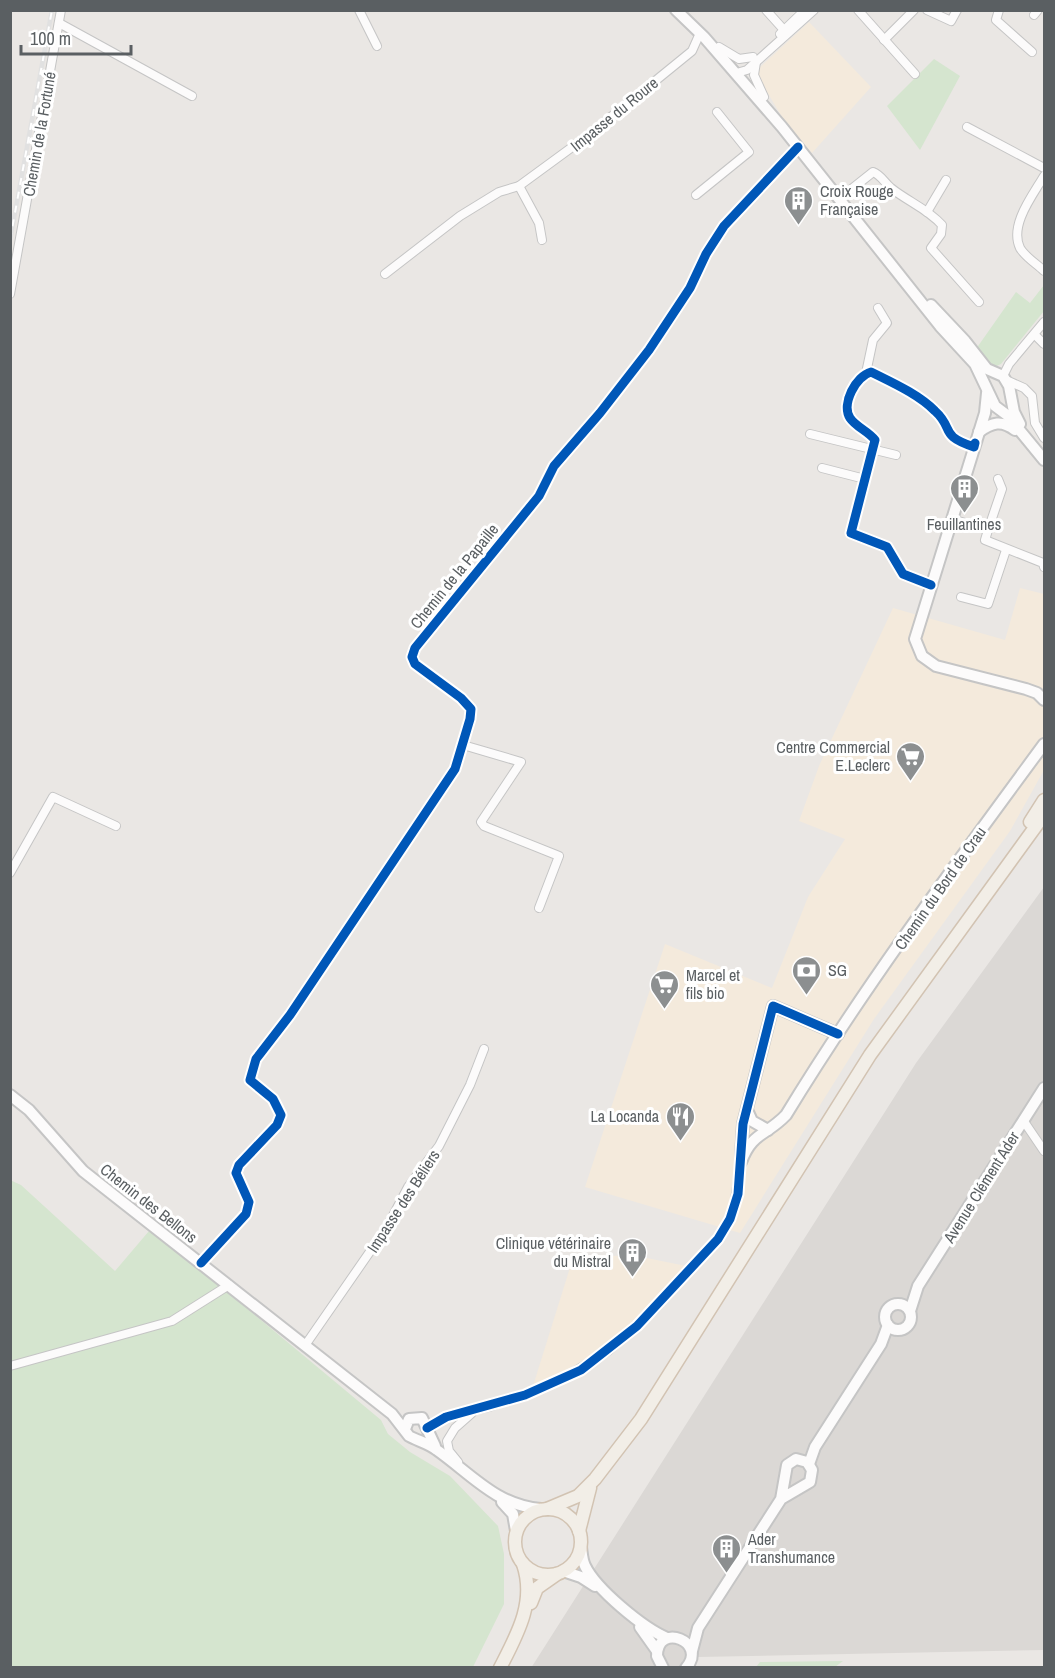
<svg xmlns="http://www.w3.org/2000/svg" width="1055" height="1678" font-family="'Archivo Narrow',sans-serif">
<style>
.commercial{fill:#f4eadc}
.industrial{fill:#dbd8d5}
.green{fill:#d5e5cf}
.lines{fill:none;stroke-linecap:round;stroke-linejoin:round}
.street-casing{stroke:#c5c5c5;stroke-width:10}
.secondary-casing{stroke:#c5c5c5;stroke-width:14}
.primary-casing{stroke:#d2c3b2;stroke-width:15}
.street{stroke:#fcfbfb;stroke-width:8}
.secondary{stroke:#fcfbfb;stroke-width:10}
.primary{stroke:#f2eee7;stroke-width:12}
.rail-casing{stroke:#e1e1e1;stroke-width:4.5}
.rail{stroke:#fff;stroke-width:2;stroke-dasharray:7;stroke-linecap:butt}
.cycleway-casing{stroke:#fff;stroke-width:13}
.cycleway{stroke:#0057b8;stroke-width:9}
.labels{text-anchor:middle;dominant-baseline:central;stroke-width:6;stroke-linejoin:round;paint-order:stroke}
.street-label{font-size:16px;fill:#5a5f62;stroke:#fff}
.poi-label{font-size:16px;fill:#5a5f62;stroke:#fff;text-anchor:start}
</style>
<rect width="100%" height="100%" fill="#eae7e4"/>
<g class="commercial">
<path d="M809,22l62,65 -59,66 -27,-31 -28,-47 1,-6z"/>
<path d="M1020,588l24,6v176l-34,61 -136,188 -134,214 -155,-46 80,-243 107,44 36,-91 37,-58 -46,-18 20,-55 74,-158 112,32z"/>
<path d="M632,1255l54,11 -44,47 -33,30 -41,29 -35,14 40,-128z"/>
</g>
<path class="industrial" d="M1044,887v763l-346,7 -5,11h-162l385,-605z"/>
<g class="green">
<path d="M934,59l26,17 -40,74 -33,-44z"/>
<path d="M1044,285v26l-43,53 -9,4 -16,-19 40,-57 14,11z"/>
<path d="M10,1180l11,5 94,86 34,-40 82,64 150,125 7,14 22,18 40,24 48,50 6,28v50l-31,63h-462z"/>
<path d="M843,1661l-8,6h-79l4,-5z"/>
</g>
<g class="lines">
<defs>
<g id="street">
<path d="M359,10l18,36"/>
<path d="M766,10l18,20"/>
<path d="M858,10l57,64"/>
<path d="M927,10l24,11 6,-11"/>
<path d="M999,10l-3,10 36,32"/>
<path d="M1034,15l4,-5"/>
<path d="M59,23l133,73"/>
<path d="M780,34l25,-24"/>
<path d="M884,40l30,-30"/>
<path d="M719,47l20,12 14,-2"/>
<path d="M756,62l-2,13 10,22"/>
<path d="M740,72l7,-2 67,-60"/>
<path d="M967,127l77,41"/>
<path d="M1044,176c-11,19 -35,49 -24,72 5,9 17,16 24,23"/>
<path d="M519,186l20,37 3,17"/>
<path d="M696,195l53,-43 -32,-40"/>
<path d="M839,199l34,-27c8,3 11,10 18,16 16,13 37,21 51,37l-1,9 -10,14 48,54"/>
<path d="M927,212l19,-32"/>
<path d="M385,274l75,-58 39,-24 20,-6 71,-52 102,-83 8,-18"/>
<path d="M10,294l51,-284"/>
<path d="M1035,335l9,9"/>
<path d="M866,373l7,-33 14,-17 -9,-15"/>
<path d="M1003,376l6,-12 35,-42"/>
<path d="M1006,380l18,8 8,8 3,27 9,15"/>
<path d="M810,434l86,21"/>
<path d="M822,468l43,11"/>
<path d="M952,519l36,11 -3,10 58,23 1,4"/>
<path d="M988,530l14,-41 -4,-10"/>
<path d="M931,585l-28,-11 -16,-27 -36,-14 24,-93c-7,-9 -19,-13 -25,-22 -9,-14 6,-42 21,-46 22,11 47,22 64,39 20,18 3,24 39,36"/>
<path d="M961,597l27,7 18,-54"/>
<path d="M463,745l58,17 -40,60 3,4 75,30 -20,52"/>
<path d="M10,873l43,-76 63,29"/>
<path d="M1023,1120l21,31"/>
<path d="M201,1263l45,-49 3,-12 -13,-29 3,-8 38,-40 4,-10 -8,-16 -23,-19 6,-21 34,-44 165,-246 15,-50 1,-10 -10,-11 -46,-34 -3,-7 3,-9 124,-152 15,-30 46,-53 49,-63 41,-62 16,-34 18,-28 74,-79"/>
<path d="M306,1344l81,-117 21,-40 31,-41 31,-61 14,-36"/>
<path d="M10,1366l162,-45 57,-36"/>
<path d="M427,1428l19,-11 43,-10 70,-26 49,-30 47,-42 63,-70 15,-27 8,-50"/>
<path d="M458,1462l-9,-11 -2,-10 8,-13 17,-15"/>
</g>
<g id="secondary">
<path d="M676,10l28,27 78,90 158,199 35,38 20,42 12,9 37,45"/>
<path d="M931,305l34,36 22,28 16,7 6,10 5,26 6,12"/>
<path d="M987,393l-2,20 -70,226 7,17 14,10 90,23 11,4 7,7"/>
<path d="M979,432c13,-10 23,-12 36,-2"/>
<path d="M10,1095l19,15 54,61 309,243 17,22c9,5 19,7 28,14 34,24 60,56 104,59"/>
<path d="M747,1110l5,11 16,9"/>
<path d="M741,1156l2,-32 30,-118 65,28"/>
<path d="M741,1162c11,-30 25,-26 45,-47 78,-128 169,-250 258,-371"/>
<circle cx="898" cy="1317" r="13"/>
<path d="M910,1311l8,-25 126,-198"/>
<path d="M405,1429l4,-10 13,-1 13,28"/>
<path d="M809,1464l6,-17 66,-103 7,-19"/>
<path d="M502,1502l11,12 3,17"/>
<path d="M581,1547c1,7 1,13 4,19 11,23 58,62 82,72"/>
<path d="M563,1571l18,6 14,9"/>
<path d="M640,1627l17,24"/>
<path d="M692,1651l6,-23 83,-129 6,-34 9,-6 11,3 5,8 -2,12 -29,17"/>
<path d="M663,1668l-6,-12c0,-35 52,-14 29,12"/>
</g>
<g id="primary">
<path d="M1030,822l14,-22"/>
<circle cx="548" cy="1542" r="33"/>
<path d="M547,1509l31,-13 17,-17 46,-60 229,-364 174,-240"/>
<path d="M579,1531l11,-43"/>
<path d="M531,1603l6,-15 20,-14"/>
<path d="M500,1668c17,-33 36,-66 23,-104"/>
</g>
</defs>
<use href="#street" class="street-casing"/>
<use href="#secondary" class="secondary-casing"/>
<use href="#primary" class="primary-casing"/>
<use href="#street" class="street"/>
<use href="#secondary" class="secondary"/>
<use href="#primary" class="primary"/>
<defs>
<path id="rail" d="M10,240l42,-230"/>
</defs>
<use href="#rail" class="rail-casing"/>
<use href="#rail" class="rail"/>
<defs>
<g id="cycleway">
<path d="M931,585l-28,-11 -16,-27 -36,-14 24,-93c-7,-9 -19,-13 -25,-22 -9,-14 6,-42 21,-46 22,11 47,22 64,39 20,18 3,24 39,36l1,-4"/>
<path d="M201,1263l45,-49 3,-12 -13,-29 3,-8 38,-40 4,-10 -8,-16 -23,-19 6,-21 34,-44 165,-246 15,-50 1,-10 -10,-11 -46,-34 -3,-7 3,-9 124,-152 15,-30 46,-53 49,-63 41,-62 16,-34 18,-28 74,-79"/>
<path d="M427,1428l19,-11 79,-22 56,-25 56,-44 81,-87 12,-20 8,-25 5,-70 30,-118 65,28"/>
</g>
</defs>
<use href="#cycleway" class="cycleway-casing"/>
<use href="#cycleway" class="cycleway"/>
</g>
<defs>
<symbol id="building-pin" viewBox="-11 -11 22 30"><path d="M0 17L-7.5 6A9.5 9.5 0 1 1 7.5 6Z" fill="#8c8f90" stroke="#fff"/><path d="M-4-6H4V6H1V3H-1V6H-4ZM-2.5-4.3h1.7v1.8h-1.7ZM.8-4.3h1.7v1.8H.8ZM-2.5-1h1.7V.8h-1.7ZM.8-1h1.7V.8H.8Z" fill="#fff"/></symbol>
<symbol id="supermarket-pin" viewBox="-11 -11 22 30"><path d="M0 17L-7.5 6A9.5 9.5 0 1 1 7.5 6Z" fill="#8c8f90" stroke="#fff"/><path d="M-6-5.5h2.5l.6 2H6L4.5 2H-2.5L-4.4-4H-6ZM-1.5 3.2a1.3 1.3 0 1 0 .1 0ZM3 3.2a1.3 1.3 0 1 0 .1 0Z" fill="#fff"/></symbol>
<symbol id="bank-pin" viewBox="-11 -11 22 30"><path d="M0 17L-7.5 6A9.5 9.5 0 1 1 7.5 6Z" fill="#8c8f90" stroke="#fff"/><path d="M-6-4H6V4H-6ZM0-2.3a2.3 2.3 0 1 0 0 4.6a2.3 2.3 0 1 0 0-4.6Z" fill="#fff"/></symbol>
<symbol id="restaurant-pin" viewBox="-11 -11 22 30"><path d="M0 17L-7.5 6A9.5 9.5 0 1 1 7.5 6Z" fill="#8c8f90" stroke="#fff"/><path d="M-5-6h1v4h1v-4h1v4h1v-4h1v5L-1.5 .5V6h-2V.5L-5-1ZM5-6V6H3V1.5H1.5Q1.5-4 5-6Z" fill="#fff"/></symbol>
</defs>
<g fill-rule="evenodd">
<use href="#building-pin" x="782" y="184" width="33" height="45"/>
<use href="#building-pin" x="948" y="472" width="33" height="45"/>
<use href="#supermarket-pin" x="894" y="740" width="33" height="45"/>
<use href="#bank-pin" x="790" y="954" width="33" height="45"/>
<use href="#supermarket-pin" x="648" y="968" width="33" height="45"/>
<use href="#restaurant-pin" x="664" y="1100" width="33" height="45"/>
<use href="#building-pin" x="616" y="1236" width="33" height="45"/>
<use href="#building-pin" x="710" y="1532" width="33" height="45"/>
</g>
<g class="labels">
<g class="street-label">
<text transform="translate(614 114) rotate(-39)">Impasse du Roure</text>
<text transform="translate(39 134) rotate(-80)">Chemin de la Fortuné</text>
<text transform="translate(454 576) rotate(-51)">Chemin de la Papaille</text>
<text transform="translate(940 888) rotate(-55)">Chemin du Bord de Crau</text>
<text transform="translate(981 1187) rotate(-58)">Avenue Clément Ader</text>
<text transform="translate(403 1201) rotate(-57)">Impasse des Béliers</text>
<text transform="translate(149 1203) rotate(38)">Chemin des Bellons</text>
</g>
<g class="poi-label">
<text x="820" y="191">Croix Rouge<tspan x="820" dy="18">Française</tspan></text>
<text x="964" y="524" text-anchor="middle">Feuillantines</text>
<text x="890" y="747" text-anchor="end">Centre Commercial<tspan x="890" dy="18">E.Leclerc</tspan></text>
<text x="828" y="970">SG</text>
<text x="686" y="975">Marcel et<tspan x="686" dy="18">fils bio</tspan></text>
<text x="659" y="1116" text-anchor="end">La Locanda</text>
<text x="611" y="1243" text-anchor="end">Clinique vétérinaire<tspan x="611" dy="18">du Mistral</tspan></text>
<text x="748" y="1539">Ader<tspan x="748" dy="18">Transhumance</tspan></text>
</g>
</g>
<rect width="1055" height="1678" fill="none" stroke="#5a5f62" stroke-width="24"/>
<path d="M21 45v9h110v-9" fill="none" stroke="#5a5f62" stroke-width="3"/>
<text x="30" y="45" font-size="18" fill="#5a5f62" stroke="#ffffff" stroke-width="4.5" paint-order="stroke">100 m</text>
</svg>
